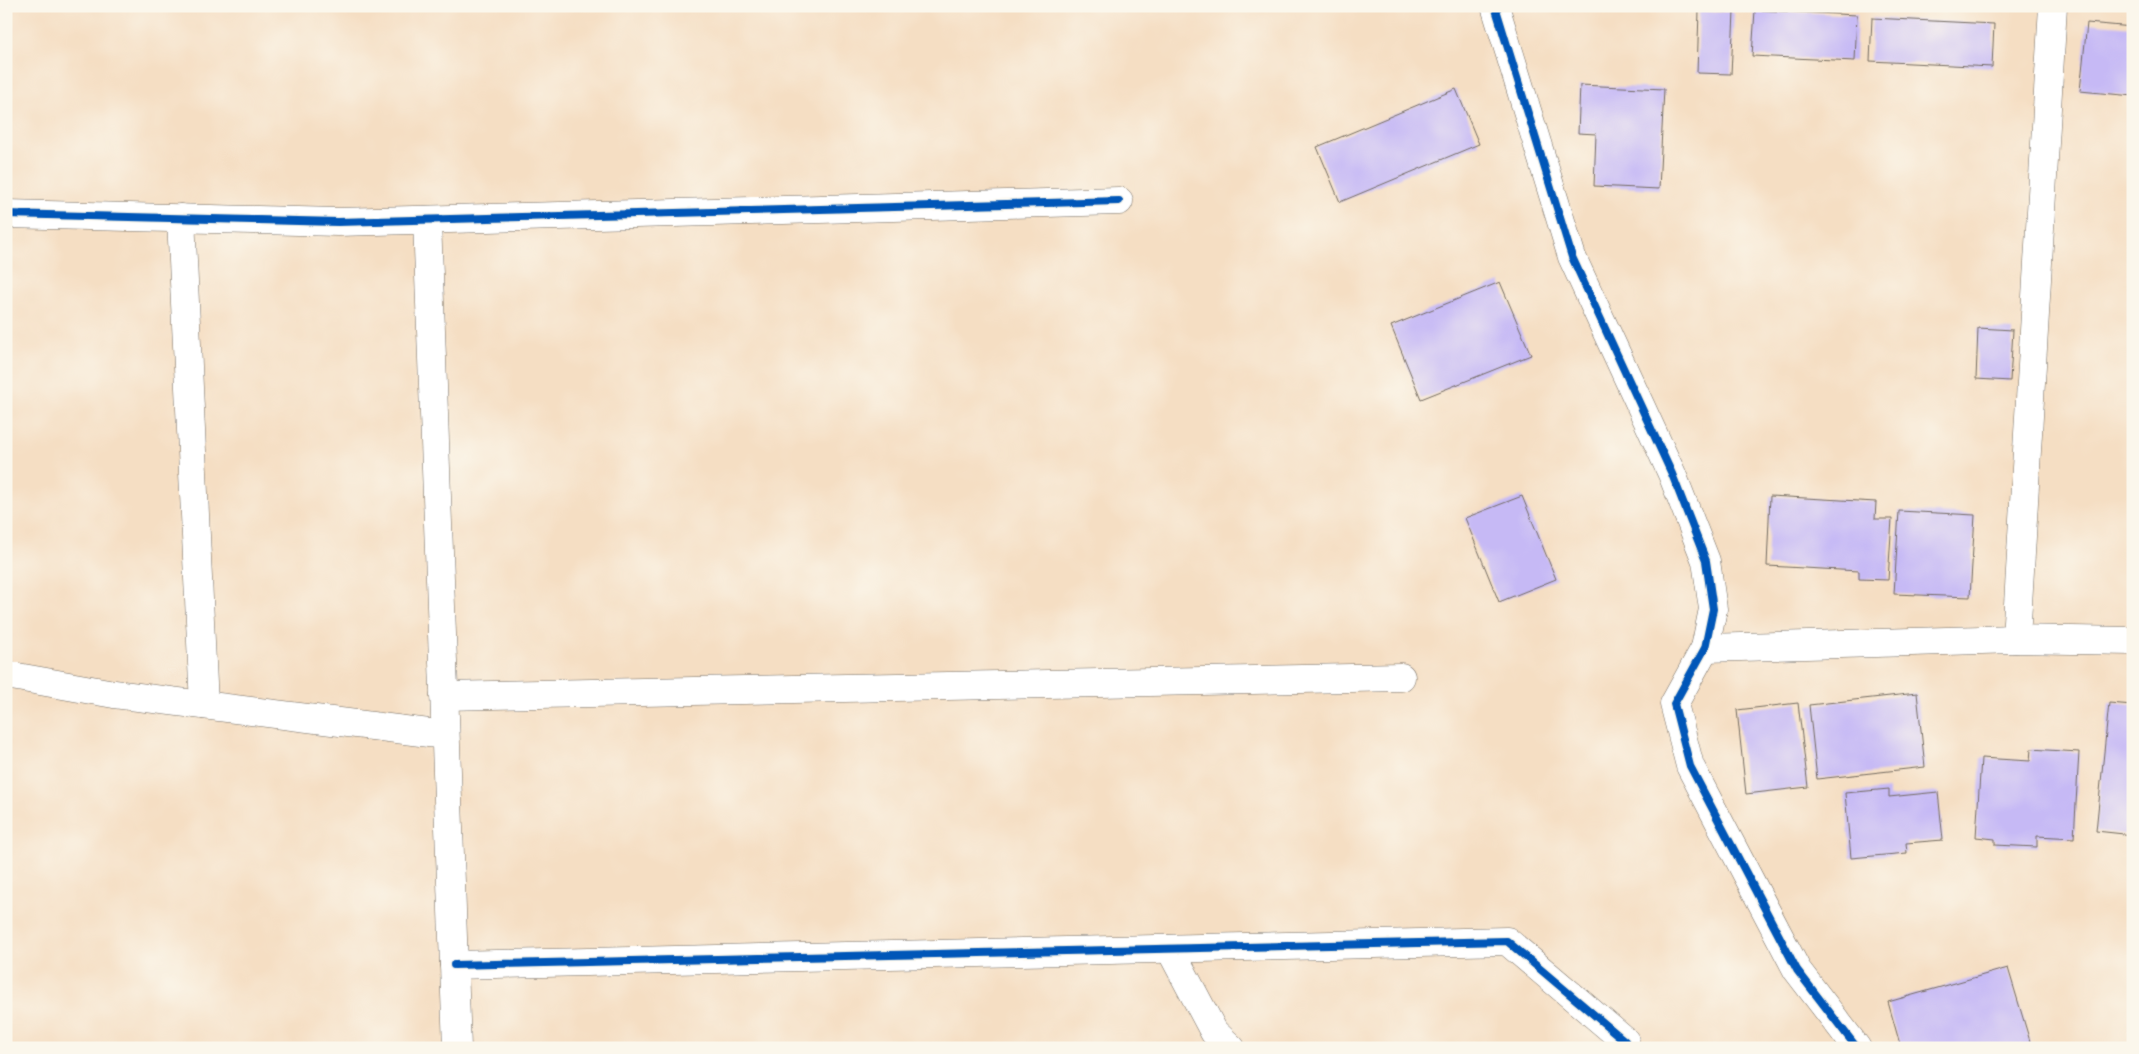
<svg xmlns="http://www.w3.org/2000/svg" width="2139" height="1054" font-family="'Patrick Hand',sans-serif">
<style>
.building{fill:#c6b9f5}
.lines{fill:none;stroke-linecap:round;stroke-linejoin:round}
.minor-casing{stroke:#726a60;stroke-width:29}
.minor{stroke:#fff;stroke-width:28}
.cycleway-casing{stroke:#fbf7ec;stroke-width:11}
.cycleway{stroke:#0057b8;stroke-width:8}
</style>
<rect width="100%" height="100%" fill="#fbf7ec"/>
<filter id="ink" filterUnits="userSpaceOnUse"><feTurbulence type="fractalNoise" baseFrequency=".02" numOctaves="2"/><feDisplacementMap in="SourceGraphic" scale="10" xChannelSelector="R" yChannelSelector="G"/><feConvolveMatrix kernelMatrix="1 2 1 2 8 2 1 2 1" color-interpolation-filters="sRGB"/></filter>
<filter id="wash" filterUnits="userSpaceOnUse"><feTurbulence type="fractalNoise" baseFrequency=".0096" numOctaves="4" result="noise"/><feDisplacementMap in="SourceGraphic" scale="20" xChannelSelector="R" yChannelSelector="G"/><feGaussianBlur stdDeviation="1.12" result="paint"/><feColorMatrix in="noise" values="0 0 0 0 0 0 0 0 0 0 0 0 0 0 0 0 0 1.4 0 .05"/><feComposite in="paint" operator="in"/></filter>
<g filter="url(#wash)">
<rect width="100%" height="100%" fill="#f5dec3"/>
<g id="blocks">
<g class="building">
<path d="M1755,10l102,5 -2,46 -103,-5z"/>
<path d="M1699,11l35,1 -3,62 -34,-1z"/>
<path d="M1872,18l122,6 -2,43 -122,-6z"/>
<path d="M2087,23l46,4v69l-53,-5z"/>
<path d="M1580,85l84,4 -5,100 -65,-3 2,-52 -18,-1z"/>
<path d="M1456,89l23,55 -139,58 -23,-55z"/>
<path d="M1500,282l31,73 -110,44 -30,-73z"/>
<path d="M1978,328l35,2 -3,51 -34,-2z"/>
<path d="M1522,496l34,83 -57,23 -34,-84z"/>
<path d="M1770,496l106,6 -1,17h17l-4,61 -29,-1v-8l-92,-5z"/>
<path d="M1899,511l76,4 -5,82 -76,-3z"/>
<path d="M1917,693l8,74 -108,12 -8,-74z"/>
<path d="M1798,703l10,84 -62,7 -9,-84z"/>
<path d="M2109,703l24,2v130l-37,-4z"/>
<path d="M2031,749l48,3 -5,86 -37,-2v11l-42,-2v-6l-19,-2 5,-79 49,3z"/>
<path d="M1889,789v8l49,-5 5,48 -37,3 1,10 -56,5 -6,-65z"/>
<path d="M2008,968l24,80h-131l-13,-46z"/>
</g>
</g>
</g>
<g filter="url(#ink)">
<use href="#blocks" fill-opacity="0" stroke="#726a60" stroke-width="1"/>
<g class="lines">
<defs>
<g id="minor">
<path d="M1495,6l77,251 100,217 34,87 7,48 -8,39 -31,56 16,62 107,204 60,78"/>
<path d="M6,214l332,8 781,-21"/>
<path d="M181,218l23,487"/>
<path d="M427,220l30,828"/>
<path d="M2016,639l37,-633"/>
<path d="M1705,648l311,-9 117,2"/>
<path d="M6,675l108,19 331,41"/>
<path d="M444,696l957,-19"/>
<path d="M1170,949l44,83 17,16"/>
<path d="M454,965l1053,-24 118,100"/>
</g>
</defs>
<use href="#minor" class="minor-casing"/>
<use href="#minor" class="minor"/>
<defs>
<g id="cycleway">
<path d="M1495,6l77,251 100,217 34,87 7,48 -8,39 -31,56 16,62 107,204 60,78"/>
<path d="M6,214l332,8 781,-21"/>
<path d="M454,965l1053,-24 118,100"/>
</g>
</defs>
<use href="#cycleway" class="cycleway-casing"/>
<use href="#cycleway" class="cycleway"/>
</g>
</g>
<rect width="2139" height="1054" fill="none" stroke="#fbf7ec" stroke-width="25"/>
</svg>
